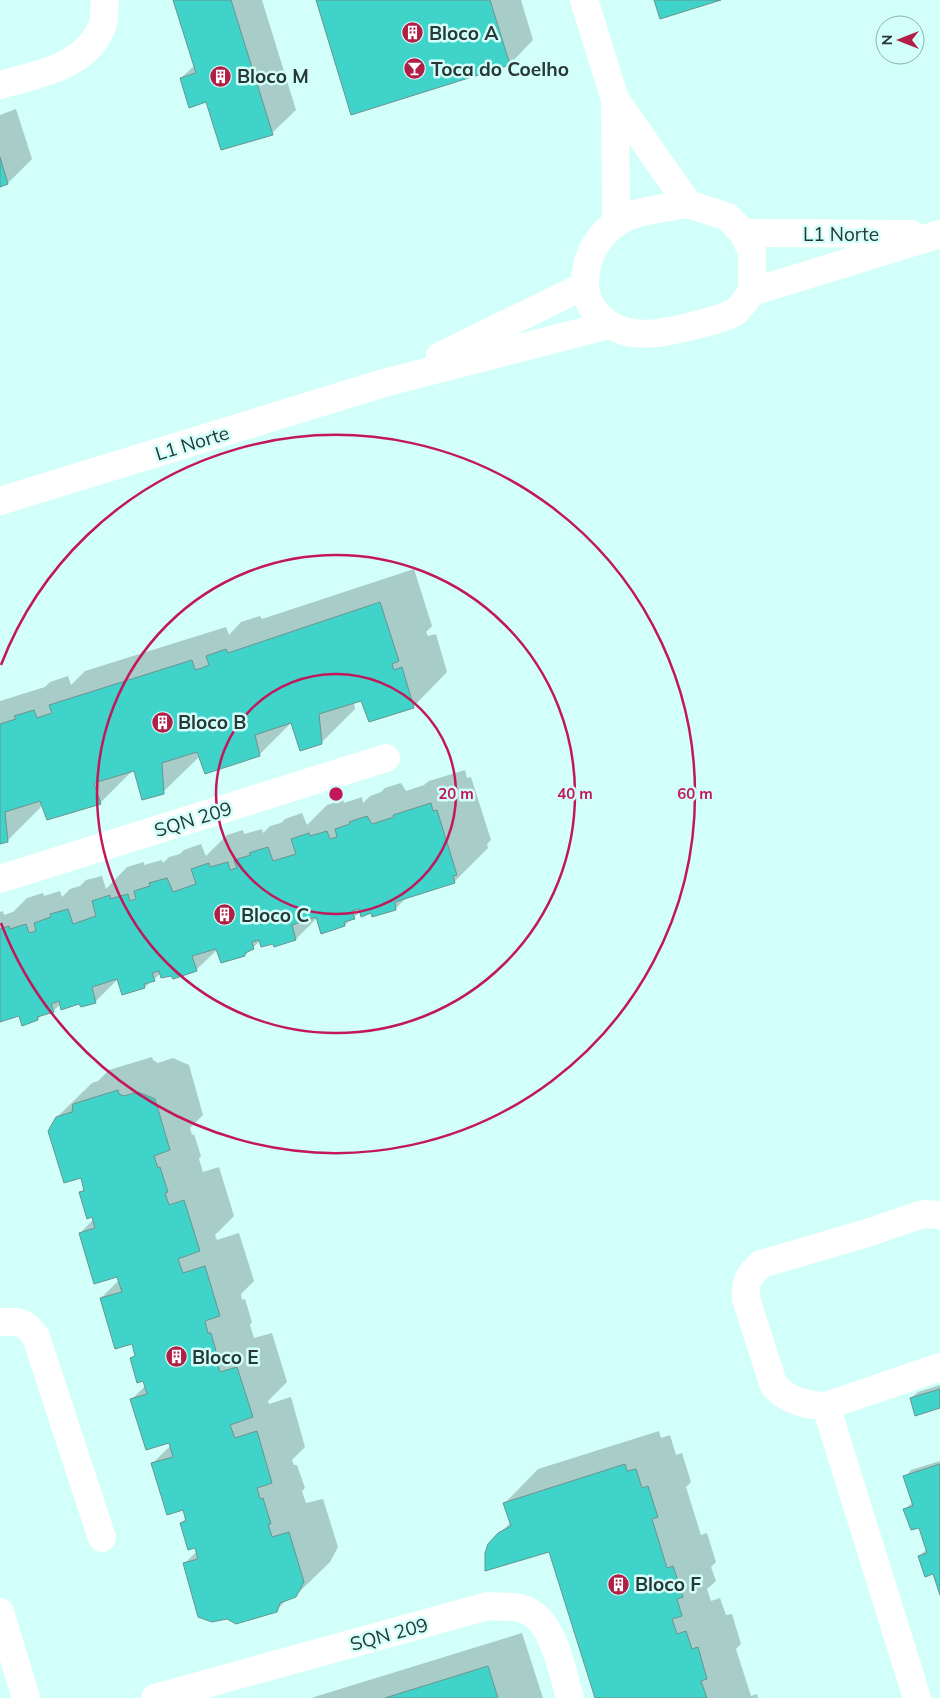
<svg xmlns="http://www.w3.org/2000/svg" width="940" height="1698" font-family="Mulish,sans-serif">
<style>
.shadow{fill:#0003}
.building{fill:#3fd3c9;stroke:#6b9490}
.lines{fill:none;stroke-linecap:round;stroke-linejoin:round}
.minor{stroke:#fff;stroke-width:28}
.ring{fill:none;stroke:#c2185b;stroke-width:2.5}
.labels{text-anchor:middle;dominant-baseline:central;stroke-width:5;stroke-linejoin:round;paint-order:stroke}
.poi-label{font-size:19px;font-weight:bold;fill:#273836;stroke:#d2fffa;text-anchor:start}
.street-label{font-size:19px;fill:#273836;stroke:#d2fffa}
.centre{fill:#c2185b;stroke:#d2fffa;stroke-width:2.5}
.ring-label{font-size:15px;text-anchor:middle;font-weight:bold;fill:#c2185b;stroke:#d2fffa;stroke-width:5;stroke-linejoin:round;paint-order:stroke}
</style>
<rect width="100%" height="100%" fill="#d2fffa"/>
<g class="shadow">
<path d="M175,0h87l34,110 -24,23 -66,-32 -25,-23 14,-13z"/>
<path d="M317,0h204l12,40 -23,24z"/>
<path d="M16,109l16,50 -24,24 -8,2v-70z"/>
<path d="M414,569l18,57 -6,6 2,4 8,-2 11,38 -34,35 -51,-7 -8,2 1,7 -34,34 -29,-21 -33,33 -62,-5 1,8 -35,34 -29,-23 -34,34 -57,2 -36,36 -7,2v-142l45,-14 5,-5 18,-6 3,9 14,-14 141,-44 3,8 12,-13 19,-6 2,3z"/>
<path d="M465,770l2,8 4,-1 20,63 -4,4 1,4 -34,34 -47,15 -12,12 -23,3 -11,-1 -16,14 -27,-8 -22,22 -23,3 -13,-1 -15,14 -27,-6 -22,21 -24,4 -11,-1 -16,14 -23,7 -4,-15 -22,22 -15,5 -1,-3 -19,1 -8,7 -10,3 -5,5 -18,-5 -20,6v-108l3,-1 1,4 9,-3 14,-14 16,-5 1,3 16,-5 2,6 8,-8 10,-3 6,-6 16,-4 4,13 21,-22 17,-5v3l18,-5 1,3 6,-6 11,-3 4,-4 17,-6 5,12 21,-21 16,-5 1,4 18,-5 1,4 7,-7 11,-3 4,-4 17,-6 5,12 20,-20 16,-5 1,3 18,-6 1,6 7,-7 11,-4 4,-4 16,-5 5,8 18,-6 5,-4z"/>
<path d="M152,1057l1,3 5,3 15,-5 16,7 14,50 -13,13 2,7 2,-1 7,22 -2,3 4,13 16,-5 15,49 -19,19 2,5 22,-7 15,48 -13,13 1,6 3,-1 7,23 -2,3 4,13 18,-5 15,49 -19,19 1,3 22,-7 14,50 -13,13 2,5h3l8,23 -3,3 4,12 17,-4 15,48 -8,15 -35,34 -7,2 -11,12 -93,-46 13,-13 -16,-28 5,-5 -3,-10 -31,-44 19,-19 -2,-4 -37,-42 14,-14 -15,-26 5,-5 -4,-11 -31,-45 18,-18 -1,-5 -38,-42 14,-14 -14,-26 4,-5 -3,-11 -24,-60 35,-34 6,-2 11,-11z"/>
<path d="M940,1385v22l-29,-9 7,-6z"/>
<path d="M659,1431l2,7 9,-3 6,20 6,-2 9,29 -5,5 15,48 6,-2 9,29 -5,5 5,14 -9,8 4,12 9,-3 6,17 6,-1 9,30 -5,5 15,47 6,-2 1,4h-162l-46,-148 -51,-16 12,-12 -7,-18 34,-35z"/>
<path d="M940,1461v131l-6,-19 -15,-17 8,-7 -8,-23 -14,-17 8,-7 -8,-25 6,-7z"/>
<path d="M522,1633l21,65h-232z"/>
</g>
<g class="building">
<path d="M173,0h58l42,135 -52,15 -15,-48 -17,6 -9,-30 16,-5z"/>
<path d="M316,0h174l20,65 -159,50z"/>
<path d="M654,0h67l-61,19z"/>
<path d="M0,157l8,27 -8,3z"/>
<path d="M380,602l19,59 -7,3 2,6 8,-3 12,41 -45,14 -8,-21 -42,13 3,30 -22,7 -9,-28 -36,12 5,21 -55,18 -8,-22 -35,11 2,31 -22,6 -8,-29 -40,12 7,21 -54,16 -7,-19 -35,11 3,30 -8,2v-120l16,-5 -2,-3 20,-6 3,8 15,-5 -3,-8 143,-45 3,10 7,-2 7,-3 -3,-9 20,-7 2,4z"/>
<path d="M431,803l2,8 4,-1 20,65 -4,1 2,7 -60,19 1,8 -24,7 -1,-4 -10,4 -2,-8 -7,2 3,8 -11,3 1,4 -24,8 -5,-17 -24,8 4,15 -22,7 -1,-3 -12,3 -2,-7 -7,2 2,7 -9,4v3l-24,7 -5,-14 -24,7 5,15 -24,8 -2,-3 -10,2 -2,-7 -7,2 3,8 -11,3 1,4 -23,7 -5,-16 -25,8 4,16 -15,4 -2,-3 -18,6 -2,-9 -8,3 3,8 -17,5 1,3 -16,6 -3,-10 -19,6v-93l9,-3 1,3 16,-5 3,9 7,-2 -2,-8 17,-6 -1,-3 18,-5 5,15 23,-8 -4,-15 18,-6v4l18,-5 2,7 6,-2 -2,-8 16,-5 -1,-3 18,-5 6,14 23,-8 -5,-15 18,-6 1,4 18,-5 2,8 7,-2 -3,-8 17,-5 -2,-2 19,-6 5,14 23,-7 -5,-15 18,-6 1,3 17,-5 3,8 7,-2 -2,-8 15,-5 -1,-2 18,-6 5,8 22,-7 -1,-2z"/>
<path d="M118,1090l1,4 5,2 14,-4 17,7 15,51 -16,6 4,12 2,-1 8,25 -3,1 4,12 15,-5 16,51 -22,8 5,14 22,-7 15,50 -15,5 3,12h3l7,25h-2l4,14 17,-5 16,50 -23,8 5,13 22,-7 15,52 -15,5 3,11 3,-1 8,26h-3l4,13 17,-5 15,50 -8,15 -16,6 -3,9 -41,12 -9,-5 -15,3 -14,-5 -15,-54 15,-4 -3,-11 -7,2 -8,-27 6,-2 -3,-11 -16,5 -16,-52 22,-6 -4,-14 -23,7 -16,-51 17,-5 -4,-13 -6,2 -7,-25 5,-2 -3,-12 -17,5 -15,-51 22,-6 -5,-15 -23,7 -15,-51 16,-5 -3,-11 -5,2 -8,-27 5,-1 -3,-13 -17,5 -16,-52 8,-14 16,-5 1,-8z"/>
<path d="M940,1389v19l-25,8 -5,-18z"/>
<path d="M625,1464l2,7 9,-2 6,19 6,-2 10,31 -6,2 15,49 6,-2 10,31 -6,2 5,17 -10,3 5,15 9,-3 6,18 6,-2 9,32 -6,2 6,17h-112l-46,-146 -64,19v-18l3,-9 10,-11 13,-7 -8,-23z"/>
<path d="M940,1464v131l-7,-21 -8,3 -7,-21 9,-3 -8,-25 -8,2 -8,-21 10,-3 -10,-30z"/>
<path d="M488,1666l10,32h-113z"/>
</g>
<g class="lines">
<g class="minor">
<path d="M584,0l31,99 73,105"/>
<path d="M0,85c38,-11 84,-17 102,-58 3,-7 2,-19 3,-27"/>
<path d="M615,99l1,123"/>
<path d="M688,204l40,13 15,16 9,19v40c-5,6 -11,16 -17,20 -14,8 -32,11 -47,15 -21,5 -43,10 -64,4 -61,-18 -44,-98 8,-116 17,-6 38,-8 56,-11z"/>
<path d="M743,233l168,1"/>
<path d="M752,292l188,-58"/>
<path d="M440,356l144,-70"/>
<path d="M0,501l384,-118 225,-58"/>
<path d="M0,879l386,-121"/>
<path d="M940,1215l-17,-1 -59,20 -103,30c-13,13 -16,17 -15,35l28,87c15,15 31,19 52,20l114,-39"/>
<path d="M0,1322c19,-1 25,-1 36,15l66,201"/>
<path d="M826,1406l91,292"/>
<path d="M0,1612l26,86"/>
<path d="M155,1698l333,-92c10,1 22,0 31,2 34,6 43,63 51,90"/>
</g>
</g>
<g class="ring">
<circle cx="336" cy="794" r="120"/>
<circle cx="336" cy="794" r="239"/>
<path d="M1 665A359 359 0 1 1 1 923"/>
</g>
<defs>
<symbol id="building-disc" viewBox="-11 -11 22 22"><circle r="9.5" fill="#b11e46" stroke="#d2fffa"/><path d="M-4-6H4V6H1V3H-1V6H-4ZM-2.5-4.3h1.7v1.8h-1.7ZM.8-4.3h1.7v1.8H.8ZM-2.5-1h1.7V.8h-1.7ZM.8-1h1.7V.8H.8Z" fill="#fff"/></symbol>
<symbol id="bar-disc" viewBox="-11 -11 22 22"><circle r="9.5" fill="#b11e46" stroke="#d2fffa"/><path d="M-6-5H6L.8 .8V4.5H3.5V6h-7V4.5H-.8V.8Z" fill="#fff"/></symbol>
</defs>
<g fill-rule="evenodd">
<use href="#building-disc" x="400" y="20" width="25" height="25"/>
<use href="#bar-disc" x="402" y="56" width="25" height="25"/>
<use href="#building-disc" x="208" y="64" width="25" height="25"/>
<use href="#building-disc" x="150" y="710" width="25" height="25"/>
<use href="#building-disc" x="212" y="902" width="25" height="25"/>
<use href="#building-disc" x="164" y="1344" width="25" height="25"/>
<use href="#building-disc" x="606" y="1572" width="25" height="25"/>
</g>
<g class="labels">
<g class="poi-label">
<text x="429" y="33">Bloco A</text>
<text x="431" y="69">Toca do Coelho</text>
<text x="237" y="76">Bloco M</text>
<text x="178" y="722">Bloco B</text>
<text x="241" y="915">Bloco C</text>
<text x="192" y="1357">Bloco E</text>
<text x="635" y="1584">Bloco F</text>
</g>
<g class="street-label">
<text x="841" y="234">L1 Norte</text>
<text transform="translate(192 443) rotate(-17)">L1 Norte</text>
<text transform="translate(193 819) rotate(-17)">SQN 209</text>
<text transform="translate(389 1634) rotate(-15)">SQN 209</text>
</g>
</g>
<circle cx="336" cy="794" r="8" class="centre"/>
<g class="ring-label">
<text x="456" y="799">20 m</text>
<text x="575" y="799">40 m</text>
<text x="695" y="799">60 m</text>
</g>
<g transform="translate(900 40) rotate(270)"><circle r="24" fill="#d2fffa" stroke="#8eafac"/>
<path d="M0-4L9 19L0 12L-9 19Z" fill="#b11e46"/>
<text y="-8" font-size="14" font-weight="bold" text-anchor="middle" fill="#273836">N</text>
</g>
</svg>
